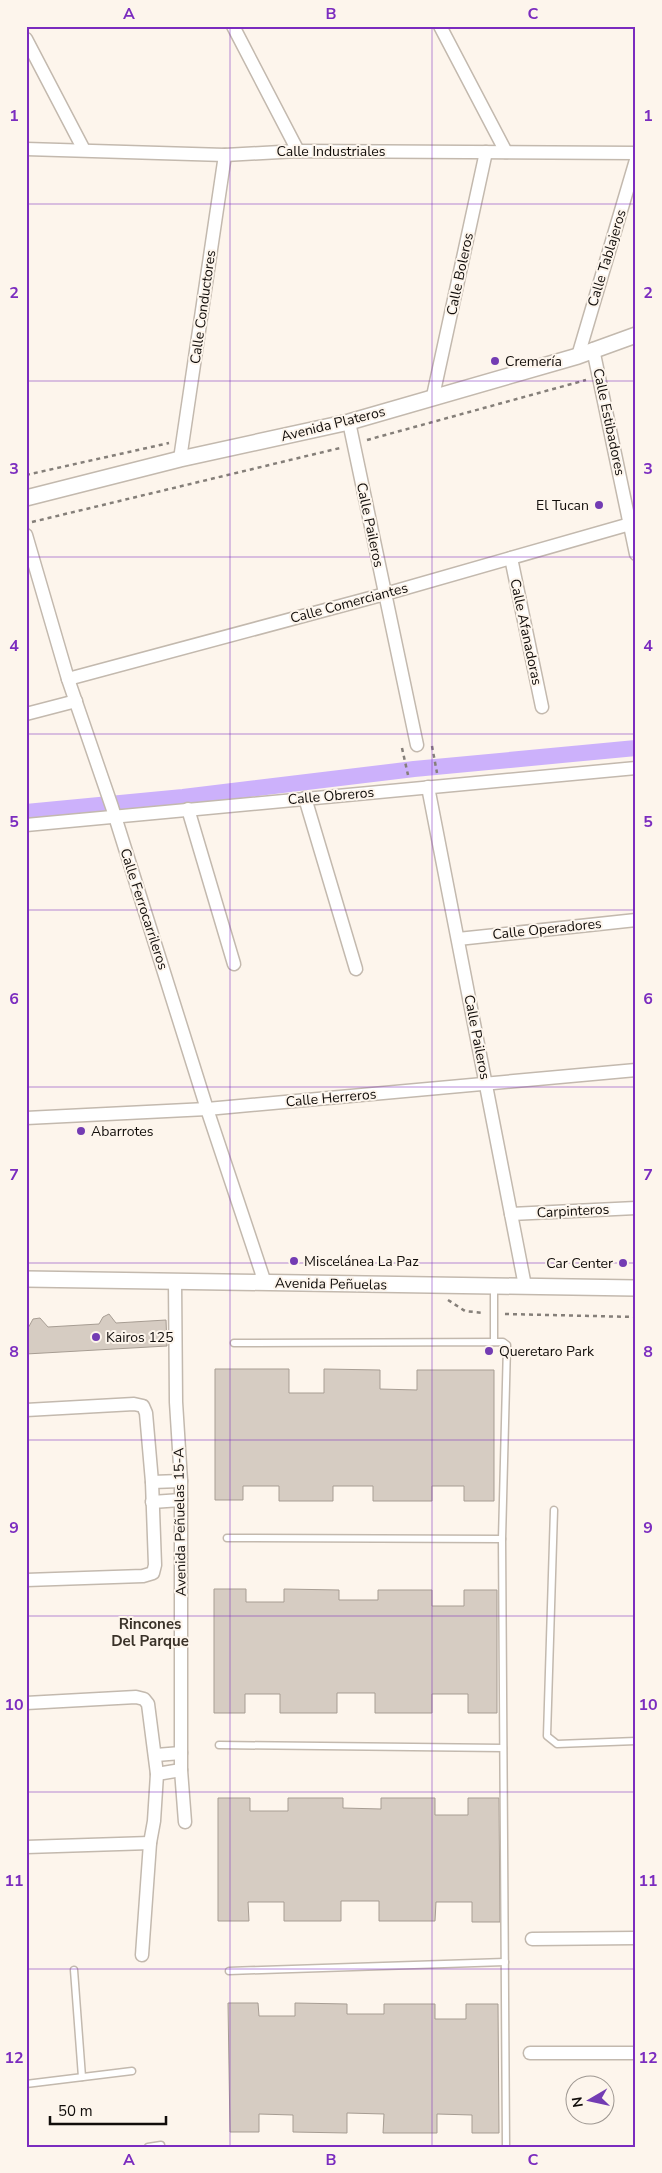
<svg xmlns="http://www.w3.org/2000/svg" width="662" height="2173" font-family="'Nunito Sans',sans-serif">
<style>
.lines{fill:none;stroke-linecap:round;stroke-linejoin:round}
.canal{stroke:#ccb1fb;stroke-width:16}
.building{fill:#d6ccc2;stroke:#a79d93}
.service-casing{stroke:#c3b9ae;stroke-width:9}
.minor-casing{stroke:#c3b9ae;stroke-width:15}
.tertiary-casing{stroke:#c3b9ae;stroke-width:18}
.path{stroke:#857f79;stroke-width:2.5;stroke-dasharray:4 4;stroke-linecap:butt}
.service{stroke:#fff;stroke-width:6}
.minor{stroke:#fff;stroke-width:12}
.tertiary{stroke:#fff;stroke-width:15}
.grid{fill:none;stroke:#7b2cbf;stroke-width:1;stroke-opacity:0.55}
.poi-dot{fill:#733cb3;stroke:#fdf5ec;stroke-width:2}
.labels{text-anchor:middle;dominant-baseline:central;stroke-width:4;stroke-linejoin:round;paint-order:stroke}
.street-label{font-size:14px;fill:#110d0a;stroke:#fdf5ec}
.poi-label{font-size:14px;fill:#110d0a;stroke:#fdf5ec;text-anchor:start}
.neighbourhood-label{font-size:15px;font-weight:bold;fill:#3a3229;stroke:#fdf5ec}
.neatline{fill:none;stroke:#7b2cbf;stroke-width:2}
.grid-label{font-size:16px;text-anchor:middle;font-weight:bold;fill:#7b2cbf}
</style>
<rect width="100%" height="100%" fill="#fdf5ec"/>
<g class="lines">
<path class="canal" d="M26,812l157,-15 231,-28 222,-21"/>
</g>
<g class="building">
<path d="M109,1314l7,9 50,-3 1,26 -141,8v-22l7,-13 7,-1 8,9 51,-3 4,-7z"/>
<path d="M215,1369h74v24h35v-24l56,1v19l37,1v-20h77v131h-30v-15h-32v15h-59v-15h-40v15h-54v-15h-36v14h-28z"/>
<path d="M214,1589h32v13h38v-13l55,1v10h39v-10h54v16h32v-16h33v123h-29v-19h-36v19h-57v-20h-38v20h-57v-19h-35v19h-31z"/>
<path d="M218,1798h32v13h38v-13h55v10l38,1v-11h54v17h33v-17h31l1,124h-28v-20h-36l-1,19h-56v-20h-38v20h-57v-19h-36l1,19h-31z"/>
<path d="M228,2003h30l1,13h36v-13l52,1v10h37v-10h51v15h31v-15h32l1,129h-27v-18l-35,-1v19h-54l1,-19 -37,-1v20l-54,-1v-17l-34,-1v18h-29z"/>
</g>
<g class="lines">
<defs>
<g id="service">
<path d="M494,1342v-56"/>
<path d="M234,1343l269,-1 4,3 -5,194 4,608"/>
<path d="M554,1510l-7,226 10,8 79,-3"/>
<path d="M227,1538l275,1"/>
<path d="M219,1745l284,3"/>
<path d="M74,1970l8,107"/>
<path d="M229,1971l276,-9"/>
<path d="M26,2084l106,-13"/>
<path d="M148,2147l13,-2"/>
</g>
<g id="minor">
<path d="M233,26l65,125"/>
<path d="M440,26l66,126"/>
<path d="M26,39l58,111"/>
<path d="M26,149l199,6 73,-4 338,2"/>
<path d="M593,349l43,205"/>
<path d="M578,356l58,-196"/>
<path d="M433,396l53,-244"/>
<path d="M349,422l68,323"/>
<path d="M180,459l45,-304"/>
<path d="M26,535l42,144 44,128 95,302 58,174"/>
<path d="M511,558l31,149"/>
<path d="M68,679l317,-85 245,-70"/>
<path d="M26,714l50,-13"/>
<path d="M428,787l97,499"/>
<path d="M305,798l51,171"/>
<path d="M188,809l46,155"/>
<path d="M26,825l610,-57"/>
<path d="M458,939l178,-19"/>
<path d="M26,1118l181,-9 429,-39"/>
<path d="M511,1214l125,-6"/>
<path d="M175,1281l1,121 5,79v289l4,52"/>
<path d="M26,1410l108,-6 9,2 3,7 6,69 3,83 -2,8 -10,3 -117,4"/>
<path d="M152,1482l29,-1"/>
<path d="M152,1502l29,-2"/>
<path d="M26,1703l110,-6 8,2 4,5 9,70 -3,47 -4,22 -8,112"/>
<path d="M156,1755l25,-2"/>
<path d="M157,1774l24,-4"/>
<path d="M26,1847l124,-4"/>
<path d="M532,1939l104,-1"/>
<path d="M530,2053h106"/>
</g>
<g id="tertiary">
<path d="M26,498l154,-39 169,-37 229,-66 58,-21"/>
<path d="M26,1279l610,9"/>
</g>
</defs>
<use href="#service" class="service-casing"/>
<use href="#minor" class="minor-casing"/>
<use href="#tertiary" class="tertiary-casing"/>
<g class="path">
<path d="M367,440l219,-60"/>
<path d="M26,475l143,-32"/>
<path d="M32,522l308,-74"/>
<path d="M432,746l5,27"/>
<path d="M402,748l6,27"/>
<path d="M448,1300l17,11 19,2"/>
<path d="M505,1314l131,3"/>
</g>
<use href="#service" class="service"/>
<use href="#minor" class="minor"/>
<use href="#tertiary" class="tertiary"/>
</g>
<path class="grid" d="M230,26v2121M432,26v2121M26,204h610M26,381h610M26,557h610M26,734h610M26,910h610M26,1087h610M26,1263h610M26,1440h610M26,1616h610M26,1792h610M26,1969h610"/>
<g class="poi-dot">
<circle cx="495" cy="361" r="5"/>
<circle cx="599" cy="505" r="5"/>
<circle cx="81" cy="1131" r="5"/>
<circle cx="294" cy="1261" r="5"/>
<circle cx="623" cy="1263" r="5"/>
<circle cx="96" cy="1337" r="5"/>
<circle cx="489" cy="1351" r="5"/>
</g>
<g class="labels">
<g class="street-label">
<text x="331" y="151">Calle Industriales</text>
<text transform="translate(607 258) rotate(-73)">Calle Tablajeros</text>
<text transform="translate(460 274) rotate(-78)">Calle Boleros</text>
<text transform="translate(203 307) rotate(-82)">Calle Conductores</text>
<text transform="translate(609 422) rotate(78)">Calle Estibadores</text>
<text transform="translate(333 424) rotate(-14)">Avenida Plateros</text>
<text transform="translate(370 525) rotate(78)">Calle Paileros</text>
<text transform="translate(349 603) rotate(-15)">Calle Comerciantes</text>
<text transform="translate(526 632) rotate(78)">Calle Afanadoras</text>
<text transform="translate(331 796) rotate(-5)">Calle Obreros</text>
<text transform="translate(144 909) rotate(72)">Calle Ferrocarrileros</text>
<text transform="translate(547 929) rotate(-6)">Calle Operadores</text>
<text transform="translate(477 1037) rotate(79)">Calle Paileros</text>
<text transform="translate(331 1098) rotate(-5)">Calle Herreros</text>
<text transform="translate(573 1211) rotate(-3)">Carpinteros</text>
<text transform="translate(331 1284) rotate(1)">Avenida Peñuelas</text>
<text transform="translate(180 1522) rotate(-91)">Avenida Peñuelas 15-A</text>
</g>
<g class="poi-label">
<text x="505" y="361">Cremería</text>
<text x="589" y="505" text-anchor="end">El Tucan</text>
<text x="91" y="1131">Abarrotes</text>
<text x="304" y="1261">Miscelánea La Paz</text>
<text x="613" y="1263" text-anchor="end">Car Center</text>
<text x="106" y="1337">Kairos 125</text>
<text x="499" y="1351">Queretaro Park</text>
</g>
<g class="neighbourhood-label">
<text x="150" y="1624">Rincones<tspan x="150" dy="17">Del Parque</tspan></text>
</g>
</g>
<rect width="662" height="2173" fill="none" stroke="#fdf5ec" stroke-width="55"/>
<g transform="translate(590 2100) rotate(261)"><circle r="24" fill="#fdf5ec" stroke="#9f9892"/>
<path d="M0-4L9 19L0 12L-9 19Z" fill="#733cb3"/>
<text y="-8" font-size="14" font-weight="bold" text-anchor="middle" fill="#110d0a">N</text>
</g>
<path d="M50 2116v8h116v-8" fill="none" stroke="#110d0a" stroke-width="2.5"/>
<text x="58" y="2116" font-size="15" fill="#110d0a" stroke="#fdf5ec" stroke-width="4" paint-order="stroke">50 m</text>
<rect x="28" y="28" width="606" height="2118" class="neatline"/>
<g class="grid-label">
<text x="129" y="19">A</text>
<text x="331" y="19">B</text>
<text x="533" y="19">C</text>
<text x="14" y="121">1</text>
<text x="648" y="121">1</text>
<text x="14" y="298">2</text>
<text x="648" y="298">2</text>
<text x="14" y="474">3</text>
<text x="648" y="474">3</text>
<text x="14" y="651">4</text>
<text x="648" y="651">4</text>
<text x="14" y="827">5</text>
<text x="648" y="827">5</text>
<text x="14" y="1004">6</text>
<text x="648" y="1004">6</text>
<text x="14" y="1180">7</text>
<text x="648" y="1180">7</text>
<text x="14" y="1357">8</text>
<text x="648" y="1357">8</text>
<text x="14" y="1533">9</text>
<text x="648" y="1533">9</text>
<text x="14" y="1710">10</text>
<text x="648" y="1710">10</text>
<text x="14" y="1886">11</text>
<text x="648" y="1886">11</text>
<text x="14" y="2063">12</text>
<text x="648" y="2063">12</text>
<text x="129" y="2165">A</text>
<text x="331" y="2165">B</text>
<text x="533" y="2165">C</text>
</g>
</svg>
